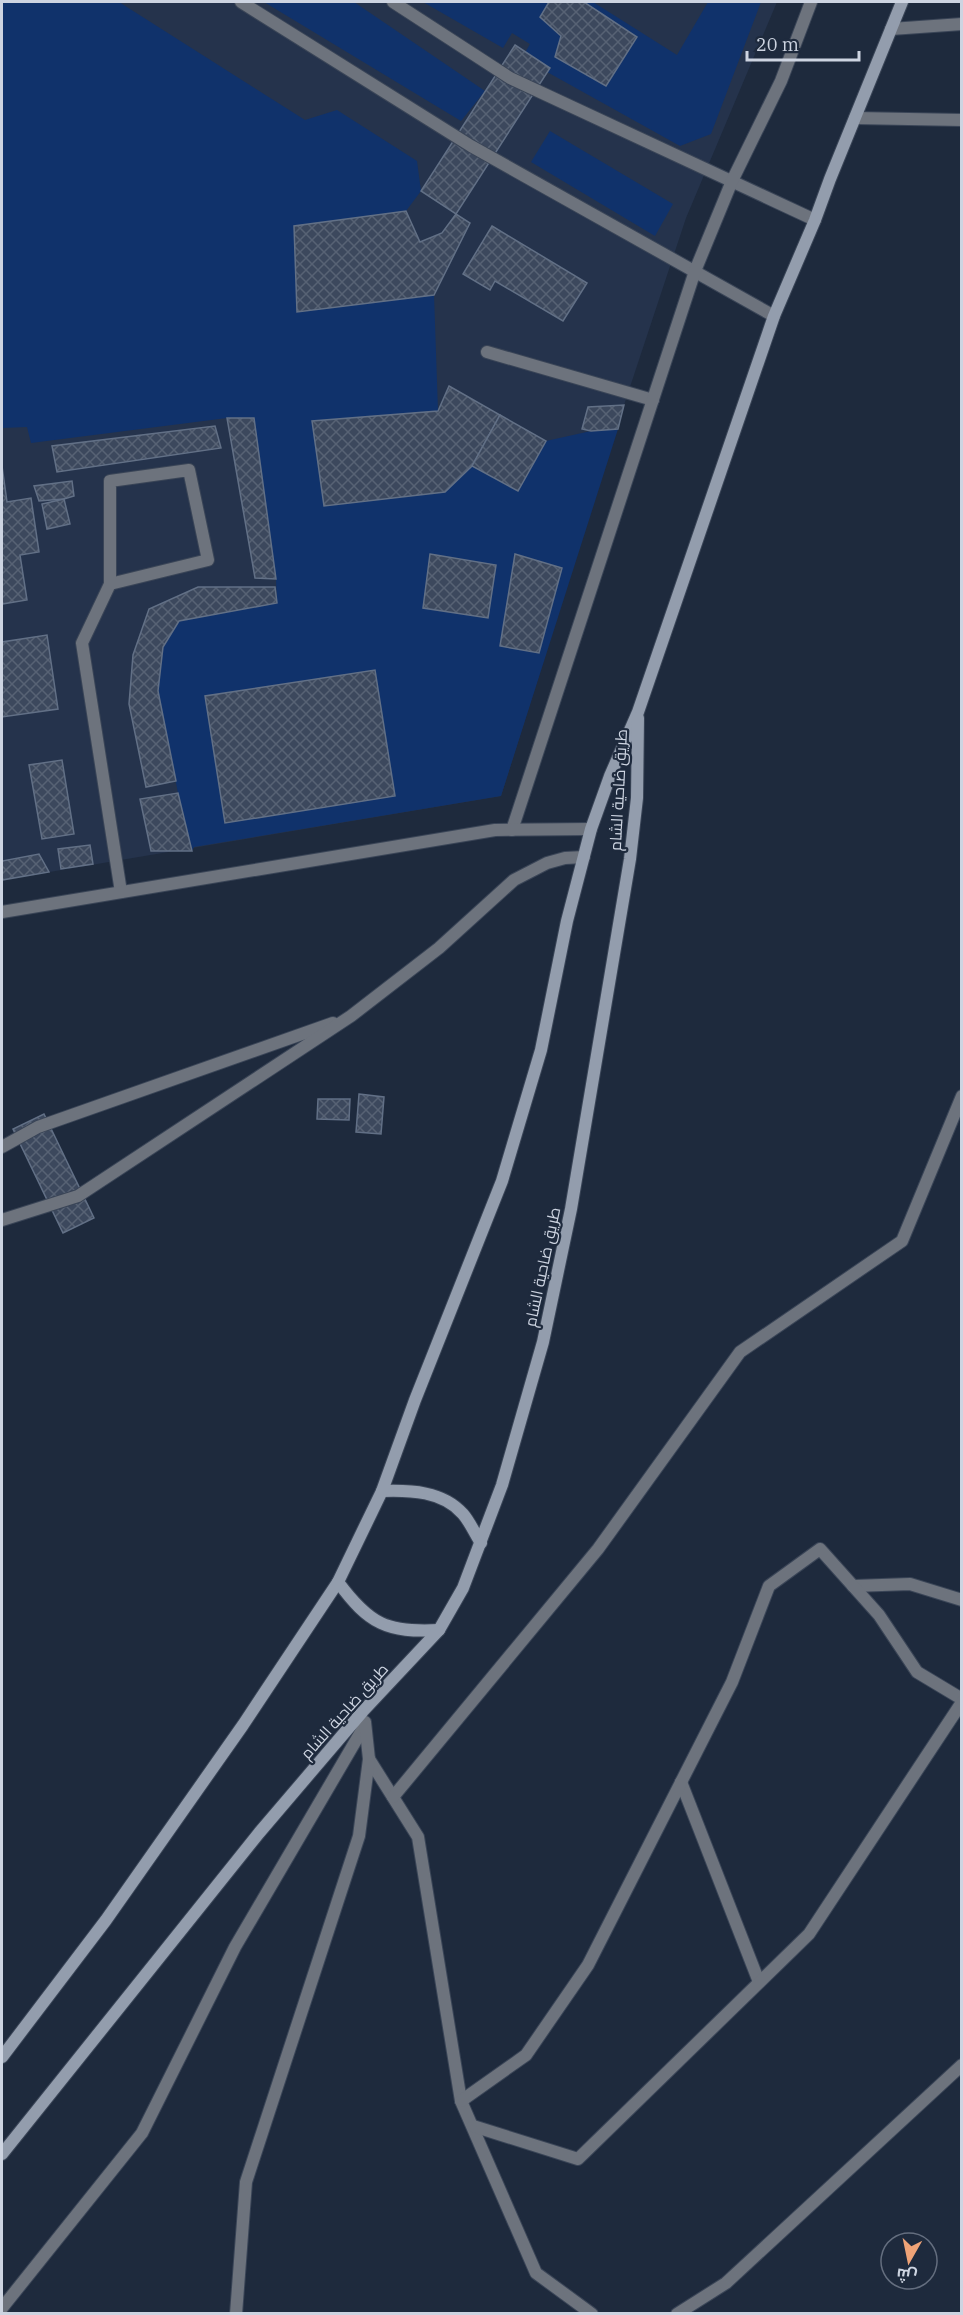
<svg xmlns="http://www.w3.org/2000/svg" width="963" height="2315" font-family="'IBM Plex Serif',Cairo,serif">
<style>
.built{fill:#25334c}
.green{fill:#10326b}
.building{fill:url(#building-cross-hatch);stroke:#627086;stroke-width:1.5}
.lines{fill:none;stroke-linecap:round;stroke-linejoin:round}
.service-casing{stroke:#3a4557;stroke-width:14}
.tertiary-casing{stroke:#3a4557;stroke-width:14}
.secondary-casing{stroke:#3a4557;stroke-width:14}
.service{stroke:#6d737d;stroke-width:12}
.tertiary{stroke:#6d737d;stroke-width:12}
.secondary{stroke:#939dad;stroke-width:12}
.labels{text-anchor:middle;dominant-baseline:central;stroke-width:4.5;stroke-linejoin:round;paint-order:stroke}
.street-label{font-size:16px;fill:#cdd4e1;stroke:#1e2a3d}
</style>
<defs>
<pattern id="building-cross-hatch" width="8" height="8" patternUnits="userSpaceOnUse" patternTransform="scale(1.5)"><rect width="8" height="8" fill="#3c485d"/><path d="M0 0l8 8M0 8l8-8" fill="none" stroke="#576274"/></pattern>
</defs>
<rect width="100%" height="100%" fill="#1e2a3d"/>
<path class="built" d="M2,2h775l-91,216 -62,187 -123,391 -499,84z"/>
<g class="green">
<path d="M2,2h117l186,118 32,-10 80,51 4,30 -15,20 -112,15 3,86 137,-17 4,116 -126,10 12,85 121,-14 27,-26 46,25 28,-50 45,-10 27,-2 -117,367 -307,51 -2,4 -14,-58 -20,-102 5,-44 16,-26 98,-18 -1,-24 -22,-161h-27l-196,25 -4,-16 -25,1z"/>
<path d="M264,2h90l131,89 -24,30z"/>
<path d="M423,2h170l84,53 31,-53h53l-50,132 -31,12 -158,-88 8,-14 -18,-11 -9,15z"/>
<path d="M550,131l123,73 -18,32 -124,-74z"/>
</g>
<g class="building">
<path d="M549,2h35l53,35 -31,49 -51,-29 6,-21 -21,-19z"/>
<path d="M515,45l35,23 -94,146 -35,-23z"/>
<path d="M406,211l14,31 22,-9 14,-19 14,9 -36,72 -137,17 -3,-86z"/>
<path d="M492,226l95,57 -24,38 -68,-40 -5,9 -27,-16z"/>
<path d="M449,386l51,29 -28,51 -27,26 -121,14 -12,-85 126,-10z"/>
<path d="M624,405l-6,24 -27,2 -9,-2 6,-22z"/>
<path d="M500,415l46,26 -28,50 -46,-25z"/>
<path d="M227,418h27l22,161 -21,-1z"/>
<path d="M215,426l6,22 -164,24 -5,-26z"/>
<path d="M2,466l5,36 24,-4 8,54 -19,3 7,45 -25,4z"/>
<path d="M72,481l2,15 -10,3 -25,2 -5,-15z"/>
<path d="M64,499l6,25 -23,5 -5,-25z"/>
<path d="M430,554l66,11 -8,53 -65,-10z"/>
<path d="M515,554l47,14 -23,85 -39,-7z"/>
<path d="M198,587h77l2,16 -98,18 -16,26 -5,44 18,90 -30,6 -17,-83 4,-49 16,-46z"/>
<path d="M47,635l11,74 -56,8v-75z"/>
<path d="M375,670l20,126 -170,27 -20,-127z"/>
<path d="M62,760l12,74 -32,5 -13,-74z"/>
<path d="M178,793l14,58h-41l-11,-52z"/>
<path d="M90,845l3,19 -32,5 -3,-20z"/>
<path d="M39,854l10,18 -47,8v-19z"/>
<path d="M359,1094l25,3 -3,37 -25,-2z"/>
<path d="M318,1099h32l-1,21 -32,-1z"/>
<path d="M44,1114l50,104 -31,15 -50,-104z"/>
</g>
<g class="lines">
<defs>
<g id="service">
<path d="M241,2l230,144 303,170"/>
<path d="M393,2l117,76 305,142"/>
<path d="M891,29l71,-5"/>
<path d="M487,352l166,48"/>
<path d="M110,584v-103l79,-11 19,90 -98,24 -28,59 39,249"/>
<path d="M512,830l183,-559 37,-90 49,-100 30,-79"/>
<path d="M2,912l493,-82 96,-1"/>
<path d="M2,1147l36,-20 295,-104"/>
<path d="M2,1220l76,-24 273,-180 88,-68 75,-68 33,-17 18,-5 19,-1"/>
<path d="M853,1586l57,-2 52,16"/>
<path d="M369,1759l49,78 43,264 75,172 56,41"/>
<path d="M681,1782l78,200"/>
<path d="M393,1797l205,-248 142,-197 162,-111 60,-145"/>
<path d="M461,2101l65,-46 62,-90 144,-283 37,-96 51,-37 59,66 38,57 45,27"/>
<path d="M473,2126l105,33 231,-225 153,-232"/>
<path d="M2,2308l140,-175 93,-186 130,-222"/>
<path d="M236,2314l10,-132 113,-346 10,-77 -4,-37"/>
<path d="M677,2314l49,-31 236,-218"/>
</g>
<path id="tertiary" d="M855,118l107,2"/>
<g id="secondary">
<path d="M382,1491c28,-1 61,0 81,23 7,8 12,20 18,29"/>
<path d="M338,1582c31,42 49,51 101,48"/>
<path d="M2,2057l104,-137 137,-195 95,-143 44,-91 33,-91 87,-219 39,-131 26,-129 24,-92 19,-53 28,-64 136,-396 41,-96 15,-41 72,-177"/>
<path d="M2,2154l257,-321 104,-122 76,-81 24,-42 39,-103 41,-143 28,-133 59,-350 7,-61 1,-80"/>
</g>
</defs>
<use href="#service" class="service-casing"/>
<use href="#tertiary" class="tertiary-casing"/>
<use href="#secondary" class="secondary-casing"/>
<use href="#service" class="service"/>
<use href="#tertiary" class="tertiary"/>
<use href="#secondary" class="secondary"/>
</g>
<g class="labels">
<g class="street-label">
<text transform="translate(618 790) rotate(-87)">طريق ضاحية الشام</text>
<text transform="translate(542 1267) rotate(-78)">طريق ضاحية الشام</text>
<text transform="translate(344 1711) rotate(-48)">طريق ضاحية الشام</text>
</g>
</g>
<rect width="963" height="2315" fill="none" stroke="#cdd4e1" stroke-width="6"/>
<g transform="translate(909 2261) rotate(189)"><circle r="28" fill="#1e2a3d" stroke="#646e7f" stroke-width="1.5"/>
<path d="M0-4.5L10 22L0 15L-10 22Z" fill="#efa377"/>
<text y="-9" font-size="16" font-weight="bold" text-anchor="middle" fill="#cdd4e1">ش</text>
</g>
<path d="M747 51v9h112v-9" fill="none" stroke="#cdd4e1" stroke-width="3"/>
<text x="756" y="51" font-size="18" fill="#cdd4e1" stroke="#1e2a3d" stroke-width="4.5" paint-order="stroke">20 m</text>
</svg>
